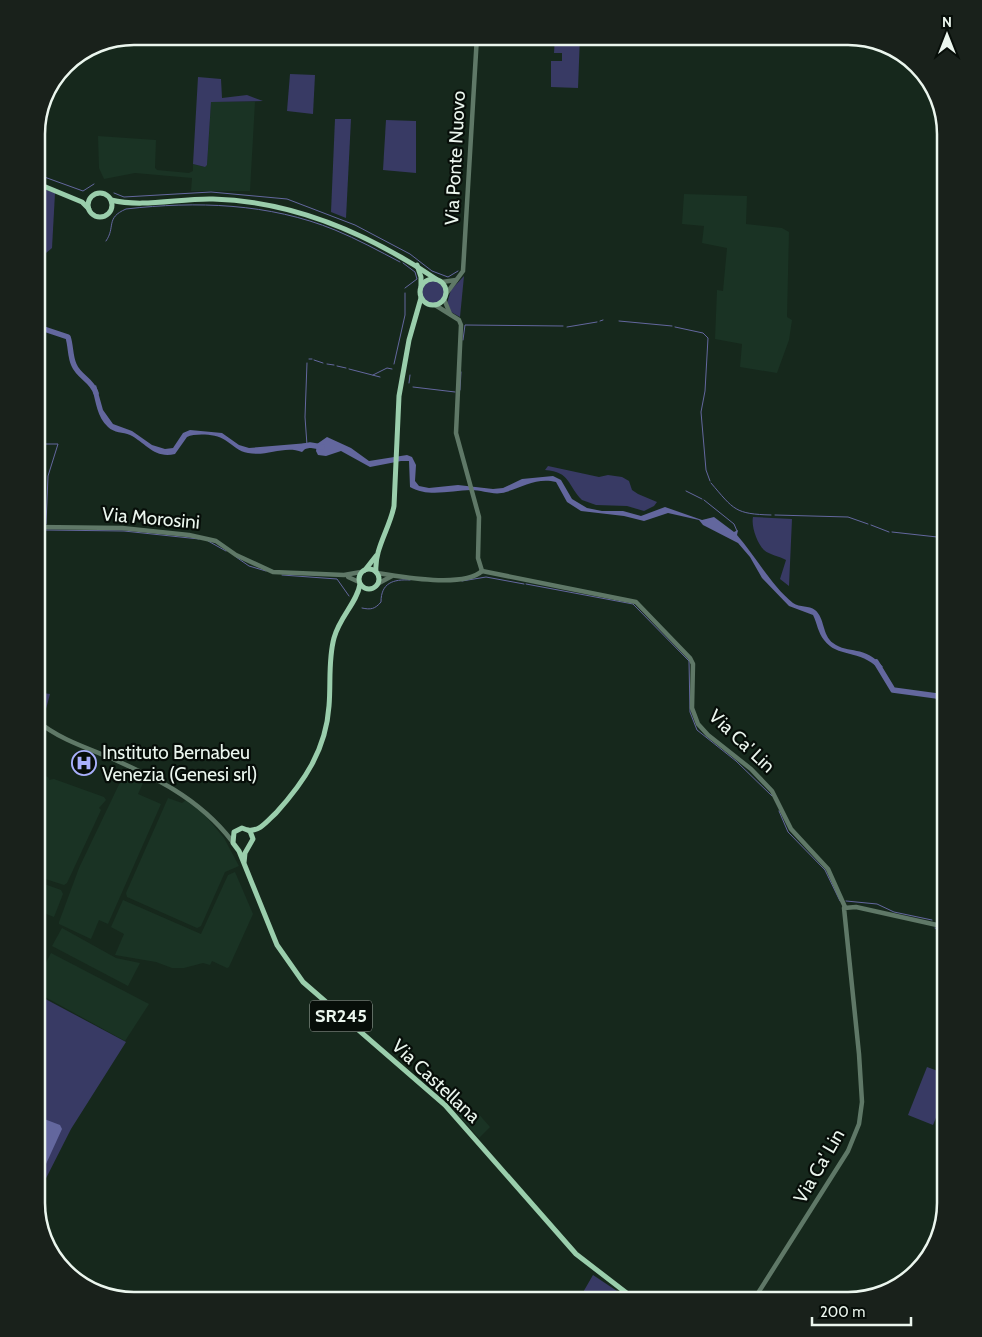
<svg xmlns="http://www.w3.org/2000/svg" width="982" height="1337" font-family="Cabin,sans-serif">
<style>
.built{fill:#1a3324}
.green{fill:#383a64}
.water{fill:#63679e}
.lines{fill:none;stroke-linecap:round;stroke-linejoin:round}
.stream{stroke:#63679e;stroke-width:1}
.river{stroke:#63679e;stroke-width:5.5}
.minor{stroke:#5f7867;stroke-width:4.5}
.major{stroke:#9aceac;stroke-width:5}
.labels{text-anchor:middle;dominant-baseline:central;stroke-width:4.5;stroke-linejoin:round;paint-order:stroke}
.shield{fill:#070e09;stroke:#a7b0a9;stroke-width:1}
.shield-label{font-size:18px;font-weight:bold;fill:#ebf6ee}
.street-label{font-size:19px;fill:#ebf6ee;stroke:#070e09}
.poi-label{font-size:19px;fill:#ebf6ee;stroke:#070e09;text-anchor:start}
.rim{fill:none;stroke:#ebf6ee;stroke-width:2.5}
</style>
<rect width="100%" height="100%" fill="#16281c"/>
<g class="built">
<path d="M211,102h44l-5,89h-59l1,-13 -57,-5 -31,6 -5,-11 -1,-32 58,4 -1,28 2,2 32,3 4,-2v-7l11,3 3,-2z"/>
<path d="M684,194l63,2 -1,28 36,4 7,4 -2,85 5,3 -3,20 -12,33 -37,-6 2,-23 -27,-5 2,-49 6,1 4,-43 -25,-5 2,-17 -22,-2z"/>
<path d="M129,771l16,8 -7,15 23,10 -53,120 -9,-4 -8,19 -32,-15v-2l20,-54 45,-94z"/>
<path d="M36,773l12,4 1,3 5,-1 50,18 2,3 -7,8 2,2 -34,73 -3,2 -28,-9z"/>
<path d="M168,798l14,5 4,-3 18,14 20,24 15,28 -14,6 -24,54 -4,2 -70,-31 -1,-4z"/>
<path d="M235,872l18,42 -24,53 -2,1 -15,-7 -2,4 -7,-2 -19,5h-12l-16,-6 -41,-7 9,-21 -13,-7 12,-27 78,34 27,-59z"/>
<path d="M36,881l25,9 2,4 -9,23 -18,-7z"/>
<path d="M62,928l54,30 24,5 -12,23 -76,-40z"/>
<path d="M51,953l98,51 -24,37 -89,-49v-11z"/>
<path d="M476,1111l14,16 -11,11 -22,-25z"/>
</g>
<g class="green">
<path d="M555,36h25l-2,52 -27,-1v-26h11v-8h-8z"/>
<path d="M290,74l25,1 -2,39 -26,-3z"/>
<path d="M198,77l23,2 1,19 25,-3 16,6 -52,1 -4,63 -2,2 -12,-3z"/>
<path d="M335,119h16l-5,99 -15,-6z"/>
<path d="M386,120l30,1v52l-33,-3z"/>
<path d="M36,186l19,7 -3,55 -6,5 -10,-8z"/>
<path d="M464,276l-4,41 -9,-5 -4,-9 4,-13z"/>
<circle cx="433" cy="292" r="12"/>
<path d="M548,466l51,11 9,-2 14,2 7,4 3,9 6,4 19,8 -3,4 -10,5 -17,-5 -31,-1 -14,-5c-15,-15 -11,-28 -37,-30z"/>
<path d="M753,517l39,2 -3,67 -9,-7 6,-19c-6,-4 -17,-5 -22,-10 -7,-7 -13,-24 -11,-33z"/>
<path d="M36,692l14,2 -7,26 -7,-5z"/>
<path d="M36,994l90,48 -55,87 -35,69z"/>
<path d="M927,1067l19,7v19l-13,32 -25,-10z"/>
<path d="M593,1275l27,18v8h-21l-7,-4 -1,4h-13z"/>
</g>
<g class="water">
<path d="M96,385l7,25 10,14 19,7 20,14 13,4 8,-1 10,-15 7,-3 32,3 17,12 10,3 59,-5v3l-6,6c-18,-7 -35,5 -54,1 -9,-1 -15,-8 -23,-13 -9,-6 -29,-7 -38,-3l-12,17c-21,5 -29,-11 -45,-19 -7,-3 -16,-2 -22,-8 -11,-10 -12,-25 -16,-39z"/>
<path d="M327,437l24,11 18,13 38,-6 5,2 4,8 -1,16 4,5 10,2 29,-3 35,4 10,-1 19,-9 31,-3 8,4 11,19 15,9 15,3h21l18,5 24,-9 37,13 12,-3 20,15 4,-2 -1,5c19,22 34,50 56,68 7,5 16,2 22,7 10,8 7,25 18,33 16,12 31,1 50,24l-4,2c-19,-20 -42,-11 -55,-29 -6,-7 -7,-17 -11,-25l-24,-9 -27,-28 -12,-21 -12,-14 -35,-18 -4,-5 -31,-7 -24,8 -20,-5 -43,-5 -14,-9 -11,-20c-18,-5 -34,5 -50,10 -12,4 -23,-2 -35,-2 -19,0 -42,8 -61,-3l-1,-26h-8l-31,6 -29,-16 -15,5 -8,-1 -2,-4 1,-7z"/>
<path d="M39,1117l21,8 2,4 -16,35 -7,2v8l-3,1v-57z"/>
</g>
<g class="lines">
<g class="stream">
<path d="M36,174l47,17 11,-7"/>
<path d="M114,193l10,4 87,-5 76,7 68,26 55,29 22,17 16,6 10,-6"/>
<path d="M106,241c10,-14 -1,-23 20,-32 70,-8 143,-6 209,21 22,9 44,21 65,32"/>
<path d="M403,263l12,9 2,7 -12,9"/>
<path d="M600,321l3,-1"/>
<path d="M619,321l53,5"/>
<path d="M567,327l30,-5"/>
<path d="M675,327l28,6 5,5 -3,53 -4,21 5,58 4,11"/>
<path d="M463,340l2,-15 98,1"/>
<path d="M309,359h3"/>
<path d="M314,360l9,3"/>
<path d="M327,364l7,1"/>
<path d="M394,364l11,-49v-22"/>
<path d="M337,366l9,2"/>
<path d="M349,369l31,8"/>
<path d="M373,375l14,-7 5,1"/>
<path d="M409,383l1,-8"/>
<path d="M413,387l42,5"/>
<path d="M460,390l1,-18"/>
<path d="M36,444h22l-10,32 -2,48"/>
<path d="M307,445l-2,-28 2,-54"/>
<path d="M711,483c23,27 24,31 60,32"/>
<path d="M686,491l16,8"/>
<path d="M704,500l30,24 3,7"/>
<path d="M775,515l73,2 20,7"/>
<path d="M871,525l18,7"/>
<path d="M46,530l78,1 75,8"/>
<path d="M892,532l54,6"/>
<path d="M208,541l18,10"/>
<path d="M236,557l13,9 17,5"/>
<path d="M282,575l55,4 12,17"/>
<path d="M462,581l24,-4 38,7"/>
<path d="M526,584l107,20 56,57 1,51 7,18 39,31 36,35"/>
<path d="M362,608c9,2 13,1 19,-6 0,-19 12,-23 29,-22"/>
<path d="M779,811l9,21 37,38 15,31"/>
<path d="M846,901l31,3 17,8 38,8"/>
<path d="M935,928l11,2"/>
</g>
<g class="river">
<path d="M36,312l8,17 24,8c3,9 2,20 6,28 5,12 18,15 22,28"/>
<path d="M301,447l9,-2 12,2"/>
<path d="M876,662l17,28 44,6 9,13"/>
</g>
<g class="minor">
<path d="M442,282l14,-2"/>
<path d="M446,294l17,-23 14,-235"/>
<path d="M444,299l6,15"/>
<path d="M435,305l24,15 2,5 -5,108 23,84 -1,41 4,13"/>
<path d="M36,527l86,1 67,7 27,6 20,14 37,17 71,3 17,-3"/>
<path d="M482,571l154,31 54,56 3,6 -1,44 6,16 10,11 43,34 21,22 19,38 37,40 17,38"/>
<path d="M377,573c24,4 87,15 105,-2"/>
<path d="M348,577l11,5"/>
<path d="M379,583l13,-7"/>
<path d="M36,720c20,17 45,26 68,35 50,22 94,42 128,86"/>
<path d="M753,1301l95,-150 11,-27 3,-22 -3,-48 -15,-146 12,-1 90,20"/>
</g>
<g class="major">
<path d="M36,183l46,19 7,7"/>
<circle cx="100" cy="205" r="12"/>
<path d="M111,200c32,8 69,-2 102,-1 82,2 156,35 223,80"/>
<path d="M417,265l4,12v9"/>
<circle cx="433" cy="292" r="13"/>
<circle cx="369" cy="579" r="10"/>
<path d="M365,570l11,-14"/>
<path d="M376,572c-2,-23 14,-44 18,-66l5,-110 10,-56 12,-42"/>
<path d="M248,830c12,2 20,-10 28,-17 28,-31 50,-63 53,-107 2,-23 -1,-46 5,-68 6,-22 23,-35 26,-54"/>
<path d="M244,863l1,-10 8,-14 -3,-8 -8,-3 -8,4 -1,11 6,8 38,94 26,37 142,123 131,149 61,47"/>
</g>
</g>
<defs>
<symbol id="hospital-ring" viewBox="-11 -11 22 22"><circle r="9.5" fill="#070e09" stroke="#a9b0fc" stroke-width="1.5"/><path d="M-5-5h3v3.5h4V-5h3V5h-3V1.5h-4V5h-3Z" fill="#a9b0fc"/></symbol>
</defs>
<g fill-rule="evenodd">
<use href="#hospital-ring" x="70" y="749" width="28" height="28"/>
</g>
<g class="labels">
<rect class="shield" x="310" y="1000.5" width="62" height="31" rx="4"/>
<g class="shield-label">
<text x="341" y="1016">SR245</text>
</g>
<g class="street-label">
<text transform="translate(455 158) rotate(-87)">Via Ponte Nuovo</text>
<text transform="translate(151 518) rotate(5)">Via Morosini</text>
<text transform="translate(742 741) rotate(43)">Via Ca' Lin</text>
<text transform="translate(436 1081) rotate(43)">Via Castellana</text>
<text transform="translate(819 1166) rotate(-60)">Via Ca' Lin</text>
</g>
<g class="poi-label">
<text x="102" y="752">Instituto Bernabeu<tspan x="102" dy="22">Venezia (Genesi srl)</tspan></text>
</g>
</g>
<path d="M0 0H982V1337H0ZM134 45H848A89 89 0 0 1 937 134V1203A89 89 0 0 1 848 1292H134A89 89 0 0 1 45 1203V134A89 89 0 0 1 134 45Z" fill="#19211b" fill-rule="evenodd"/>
<path class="rim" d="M134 45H848A89 89 0 0 1 937 134V1203A89 89 0 0 1 848 1292H134A89 89 0 0 1 45 1203V134A89 89 0 0 1 134 45Z"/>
<g transform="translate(947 35)" stroke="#070e09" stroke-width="4" paint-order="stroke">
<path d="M0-4L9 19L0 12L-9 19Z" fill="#ebf6ee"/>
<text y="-8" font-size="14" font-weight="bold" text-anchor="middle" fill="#ebf6ee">N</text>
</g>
<path d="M812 1317v8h99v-8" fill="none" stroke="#ebf6ee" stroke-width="2.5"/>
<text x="820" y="1317" font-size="15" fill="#ebf6ee" stroke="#070e09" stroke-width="4" paint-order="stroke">200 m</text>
</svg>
